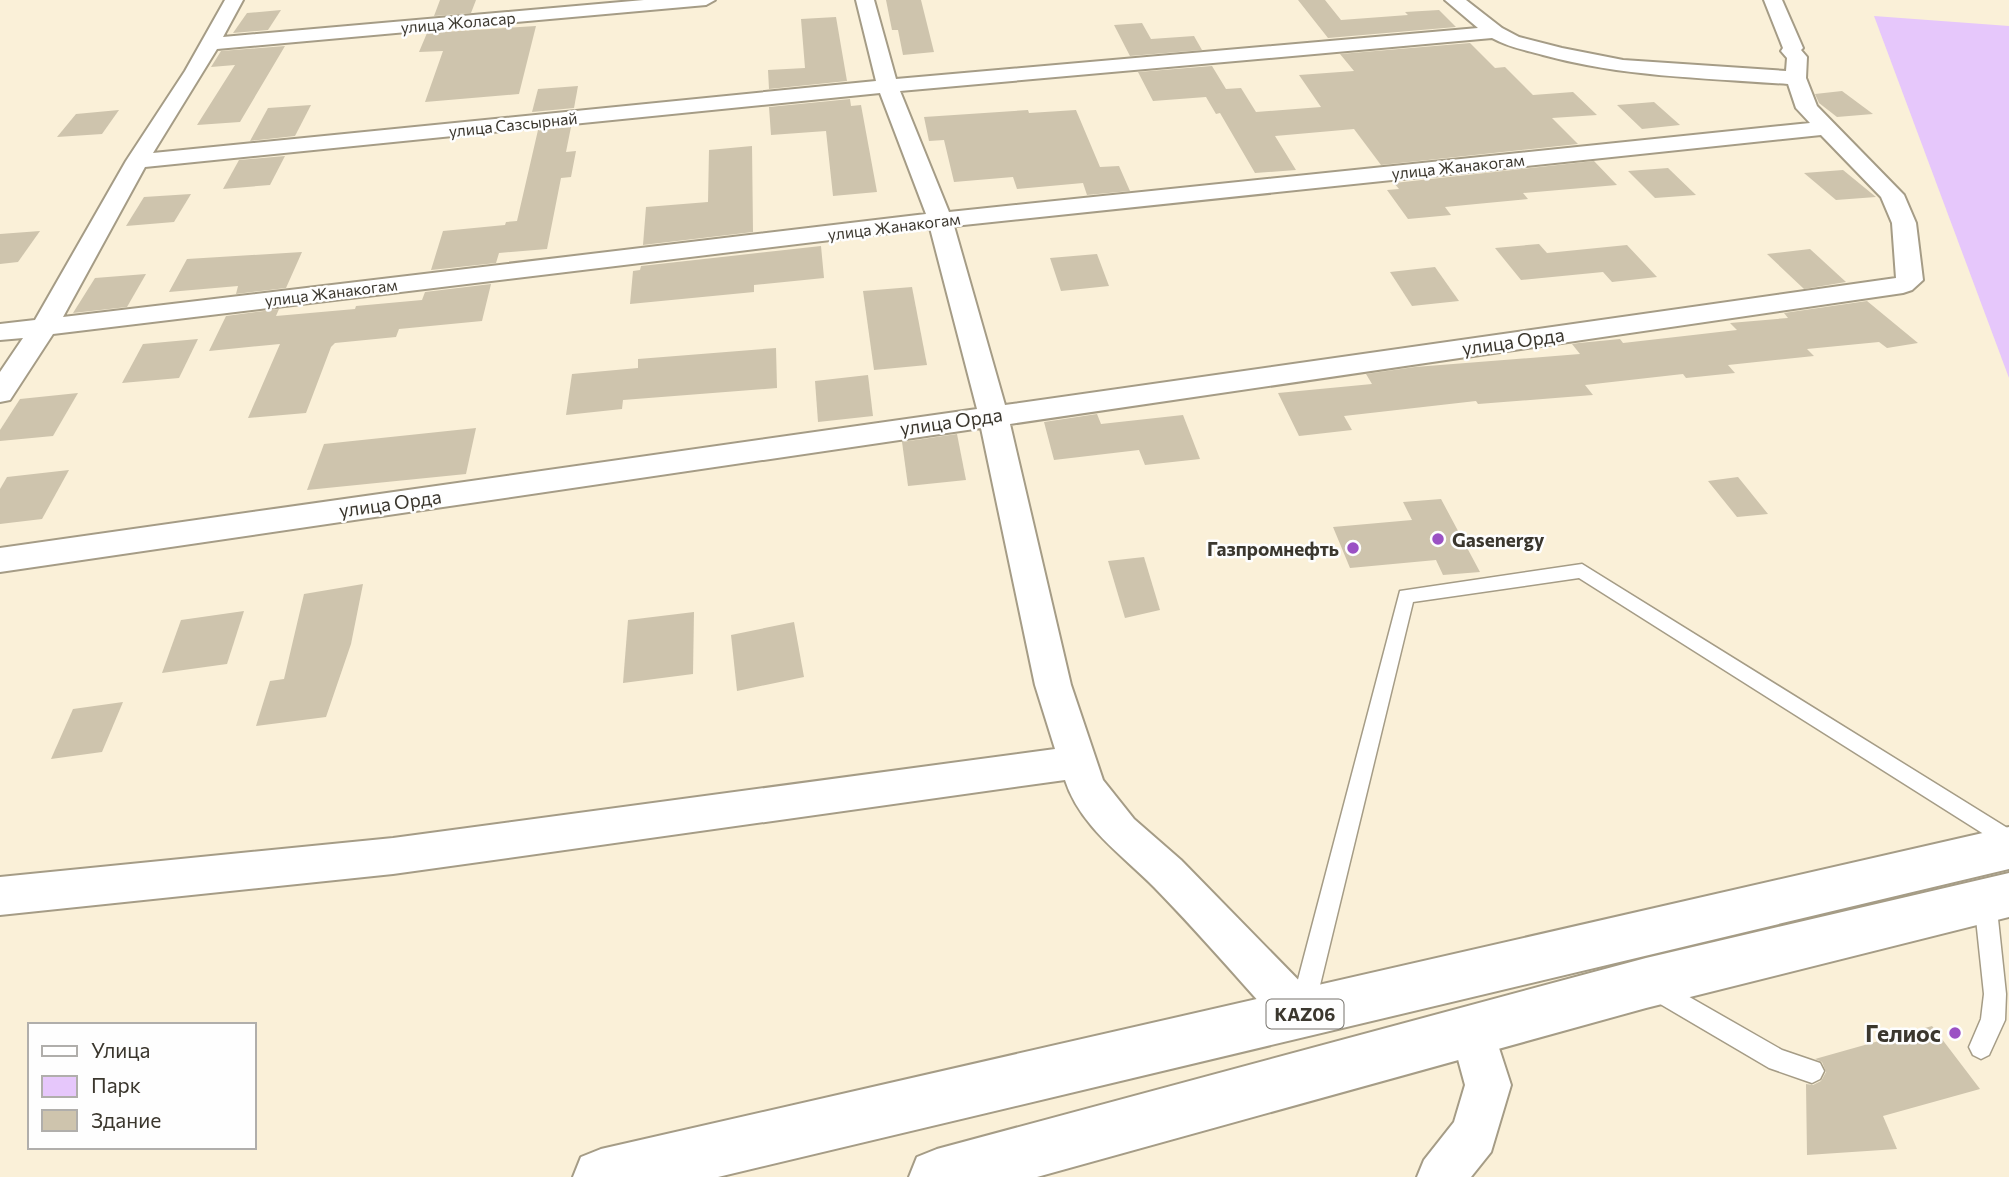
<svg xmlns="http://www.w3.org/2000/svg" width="2009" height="1177" font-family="Commissioner,sans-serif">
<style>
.green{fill:#e6c7fb}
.building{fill:#cec4ad}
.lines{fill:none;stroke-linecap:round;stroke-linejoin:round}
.service-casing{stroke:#a59c86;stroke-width:3}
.minor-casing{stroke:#a59c86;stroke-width:4}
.trunk-casing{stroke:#a59c86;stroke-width:4}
.service{fill:#fff;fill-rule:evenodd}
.minor{fill:#fff;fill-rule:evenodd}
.trunk{fill:#fff;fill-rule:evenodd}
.poi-dot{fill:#9b51c4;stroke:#fefefe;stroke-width:2.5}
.labels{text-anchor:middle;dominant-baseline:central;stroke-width:5;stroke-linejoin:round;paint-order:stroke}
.far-street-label{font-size:16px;fill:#3b372e;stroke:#fefefe}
.shield{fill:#fefefe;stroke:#76736c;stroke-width:2}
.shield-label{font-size:18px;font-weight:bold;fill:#3b372e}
.street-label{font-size:19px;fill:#3b372e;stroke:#fefefe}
.poi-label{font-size:19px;font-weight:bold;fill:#3b372e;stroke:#fefefe;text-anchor:start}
.near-poi-label{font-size:23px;font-weight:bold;fill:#3b372e;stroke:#fefefe;text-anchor:end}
</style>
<rect width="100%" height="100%" fill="#faf0d8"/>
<path class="green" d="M1874,16l135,10v352z"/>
<g class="building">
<path d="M440,0h36l-5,13 -37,3z"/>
<path d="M886,0h35l13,52 -31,3 -5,-25h-6z"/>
<path d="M1298,0h27l16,20 67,-5 -3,-3 34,-2 17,17 -128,11z"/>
<path d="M281,10l-13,20 -35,3 14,-20z"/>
<path d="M836,17l11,64 -78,8 -1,-19 37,-2 -4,-49z"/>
<path d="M1142,23l9,16 43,-3 8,14 -72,6 -16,-31z"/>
<path d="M536,26l-17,68 -94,8 18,-51 -24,1 8,-19z"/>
<path d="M1470,43l25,25 10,-1 28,28 40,-3 24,23 -45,3 26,26 -197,21 -27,-36 -79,7 21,34 -41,3 -35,-60 -4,1 -10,-17 -53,4 -15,-29 74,-6 14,23 15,-1 15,24 65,-5 -22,-32 55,-4 -14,-17z"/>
<path d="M285,46l-45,76 -43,3 38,-60 -24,2 10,-16z"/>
<path d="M578,86l-4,22 -42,4 6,-23z"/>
<path d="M1842,91l31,23 -36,3 -18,-14 -4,-9z"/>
<path d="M850,99l1,7 10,-1 16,87 -44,4 -7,-65 -55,4 -2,-28z"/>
<path d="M1654,102l26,23 -38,4 -25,-24z"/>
<path d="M311,105l-16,31 -45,5 18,-33z"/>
<path d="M119,110l-17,24 -45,3 19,-23z"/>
<path d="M1028,110l1,3 47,-3 24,57 19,-1 11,25 -43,4 -4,-12 -66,6 -4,-12 -59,5 -10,-42 -15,1 -5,-24z"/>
<path d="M571,127l-5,25 10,-1 -5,26 -10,1 -14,71 -48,4 -3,10 -65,7 12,-39 62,-6 1,-3 11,-1 21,-91z"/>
<path d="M752,146l1,86 -110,13 3,-38 62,-5 1,-52z"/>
<path d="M285,156l-15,29 -47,4 16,-29z"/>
<path d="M1594,161l23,24 -94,8 5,6 -83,8 6,8 -43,4 -21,-29 12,-1 -5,-6z"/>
<path d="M1668,168l28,27 -41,3 -27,-27z"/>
<path d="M1843,170l33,27 -40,3 -32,-27z"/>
<path d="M191,194l-17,28 -48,4 18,-29z"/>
<path d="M40,231l-22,31 -18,2v-30z"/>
<path d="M1539,244l8,9 80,-8 30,32 -45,5 -9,-10 -82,8 -26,-32z"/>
<path d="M821,246l3,32 -70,7v7l-124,12 3,-33 7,-1 1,-4z"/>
<path d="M1810,249l36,33 -42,7 -37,-35z"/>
<path d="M302,252l-16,36 -50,6 2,-8 -69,6 18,-33z"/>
<path d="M1097,254l12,32 -48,5 -11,-33z"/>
<path d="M1435,267l24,34 -47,5 -22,-34z"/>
<path d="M146,274l-19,33 -54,6 22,-35z"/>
<path d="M491,284l-9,37 -83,8 -3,8 -61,6 -4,4 -25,66 -58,5 32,-74 -71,7 17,-35 53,-7 -3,7 79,-7 1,-3 66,-6 3,-8z"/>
<path d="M912,287l15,78 -53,5 -11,-79z"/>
<path d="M1867,301l51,42 -31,5 -8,-6 -72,7 7,7 -86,9 7,8 -49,5 -3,-4 -98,11 8,10 -115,9 -2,-3 -132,15 8,14 -53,6 -21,-43 94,-9 -6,-10 49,-7 165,-13 -8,-10 7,-1 41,-4 3,4 114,-13 -7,-7 58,-5 -4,-5z"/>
<path d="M198,339l-19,39 -57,5 21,-39z"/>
<path d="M776,348l1,40 -154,12 -1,9 -56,6 6,-41 66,-6v-9z"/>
<path d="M868,375l5,41 -55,6 -3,-41z"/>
<path d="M78,393l-25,43 -53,5v-11l20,-31z"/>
<path d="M1097,414l4,10 82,-9 17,44 -55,6 -6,-15 -85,10 -10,-38z"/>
<path d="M476,428l-10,46 -159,16 17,-46z"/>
<path d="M957,434l9,46 -58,6 -6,-44z"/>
<path d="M69,470l-27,49 -42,5v-35l7,-12z"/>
<path d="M1738,477l30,37 -31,3 -29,-36z"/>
<path d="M1441,499l39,73 -37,3 -7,-15 -86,8 -17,-41 79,-7 -9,-18z"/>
<path d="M1144,557l16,53 -35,8 -17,-57z"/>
<path d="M363,584l-12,60 -25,73 -70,9 14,-45 14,-2 20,-85z"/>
<path d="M244,611l-17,53 -65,9 19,-53z"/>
<path d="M694,612l-1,62 -70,9 5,-63z"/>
<path d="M794,622l10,55 -67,14 -6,-56z"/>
<path d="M123,702l-21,50 -51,7 22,-50z"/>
<path d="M1932,1026l48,63 -97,27 14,33 -90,6 -1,-71 7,1 8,-4 5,-9 -4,-10 -7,-3z"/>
</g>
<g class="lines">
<defs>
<g id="service">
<path d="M1582,564l427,265v21l-430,-272 -166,24 -99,408 -4,8 -8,4 -8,-4 -4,-8 110,-419z"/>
<path d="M1985,890l8,3 3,7 10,94 -1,26 -16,35 -8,4 -8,-4 -4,-8 12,-28 3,-25 -10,-94 3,-7z"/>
<path d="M1658,979l124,71 38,13 4,8 -4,8 -8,4 -43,-15 -119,-70 -3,-8 3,-8z"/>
</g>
<g id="minor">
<path d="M225,0h18l-20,37 421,-37h71l-9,5 -489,44 -64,104 723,-72 -20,-81h18l22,79 582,-51 -33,-28h21l36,28 17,9 43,11 61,12 163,11 1,-13 -6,-7 2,-3 -19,-48h18l21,48 -2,2 6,7 -1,21 11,28 87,89 12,28 7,57 -11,10 -9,3 -893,131 61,261 32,95 31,39 47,41 136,139 6,16 -6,16 -16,6 -16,-6c-43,-48 -86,-98 -131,-144 -33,-33 -74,-61 -89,-107l-672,94 -393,41v-38l393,-39 662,-89 -20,-64 -54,-257 -981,144v-24l977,-139 -47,-181 -877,106 -43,66 -10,2v-30l23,-34 -23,2v-16l35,-4 91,-159 59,-90zM1492,38c16,9 33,12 51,17 80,22 163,23 245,29l8,24 14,15 -861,89 -49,-121zM880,93l46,121 -863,103 82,-150zM1821,135l60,62 11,26 4,55 -891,127 -51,-179z"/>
<path d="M1472,1008l16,6 23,71 -20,67 -20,25h-54l7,-17 30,-38 11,-37 -15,-55 6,-16z"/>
</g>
<g id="trunk">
<path d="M2009,827v42l-1291,308h-145l8,-20 20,-8z"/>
<path d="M2009,873v44l-363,91 -609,169h-128l8,-20 20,-8 709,-191z"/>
</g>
</defs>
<use href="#service" class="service-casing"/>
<use href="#minor" class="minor-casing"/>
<use href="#trunk" class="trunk-casing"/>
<use href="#service" class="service"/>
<use href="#minor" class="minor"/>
<use href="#trunk" class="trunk"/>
</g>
<g class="poi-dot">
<circle cx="1438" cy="539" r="7"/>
<circle cx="1353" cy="548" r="7"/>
<circle cx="1955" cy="1033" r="7"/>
</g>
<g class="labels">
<g class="far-street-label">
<text transform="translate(458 22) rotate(-5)">улица Жоласар</text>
<text transform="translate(513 124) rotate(-6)">улица Сазсырнай</text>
<text transform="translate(1458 166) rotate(-6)">улица Жанакогам</text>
<text transform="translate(894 226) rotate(-7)">улица Жанакогам</text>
<text transform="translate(331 292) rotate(-7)">улица Жанакогам</text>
</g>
<rect class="shield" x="1266.5" y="999.5" width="77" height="29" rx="5"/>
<g class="shield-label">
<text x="1305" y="1014">KАZ06</text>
</g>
<g class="street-label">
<text transform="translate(1513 341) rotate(-8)">улица Орда</text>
<text transform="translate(951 421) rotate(-8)">улица Орда</text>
<text transform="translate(390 503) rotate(-8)">улица Орда</text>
</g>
<g class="poi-label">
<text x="1452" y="539">Gasenergy</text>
<text x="1339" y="548" text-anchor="end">Газпромнефть</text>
</g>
<g class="near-poi-label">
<text x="1941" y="1033">Гелиос</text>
</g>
</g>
<rect x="28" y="1023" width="228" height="126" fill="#fefefe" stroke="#b0aeab" stroke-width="2"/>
<rect x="42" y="1046" width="35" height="10" fill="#ffffff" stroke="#b0aeab" stroke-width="2"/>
<text x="91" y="1058" font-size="21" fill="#3b372e">Улица</text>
<rect x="42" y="1076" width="35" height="21" fill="#e6c7fb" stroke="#b0aeab" stroke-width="2"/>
<text x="91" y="1093" font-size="21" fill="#3b372e">Парк</text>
<rect x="42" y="1110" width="35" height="21" fill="#cec4ad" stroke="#b0aeab" stroke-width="2"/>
<text x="91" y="1128" font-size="21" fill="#3b372e">Здание</text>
</svg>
